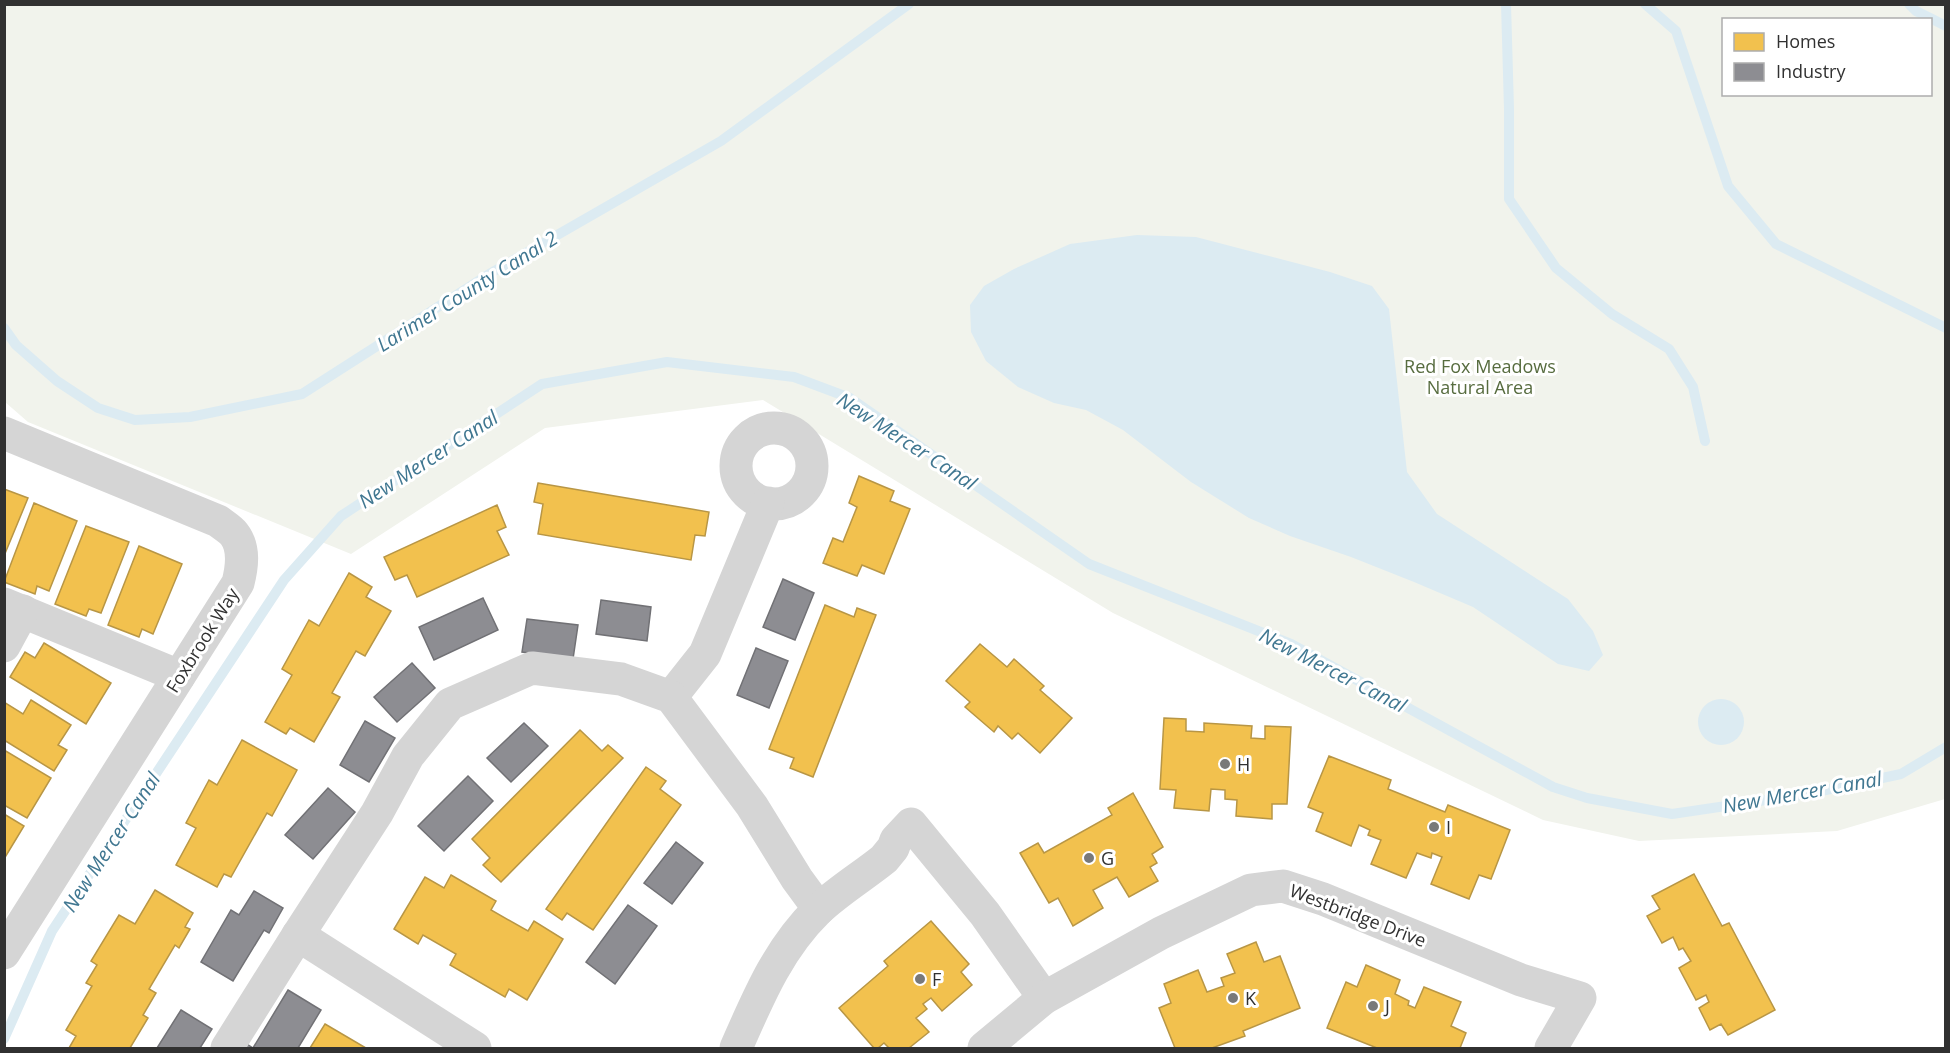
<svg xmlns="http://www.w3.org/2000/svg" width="1950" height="1053" font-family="'Open Sans',sans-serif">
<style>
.green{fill:#f1f3ec;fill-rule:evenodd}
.water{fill:#dcebf2}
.homes{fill:#f2c14e;stroke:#b89645;stroke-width:1.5}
.industry{fill:#8d8d92;stroke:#717175;stroke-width:1.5}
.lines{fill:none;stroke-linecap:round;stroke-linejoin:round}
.stream{stroke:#dcebf2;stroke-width:10}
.minor{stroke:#d5d5d5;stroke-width:33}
.poi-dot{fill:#797979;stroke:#fff;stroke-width:2}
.labels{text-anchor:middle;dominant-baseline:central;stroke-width:6;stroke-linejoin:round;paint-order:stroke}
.park-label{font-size:18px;fill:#576c3f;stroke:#fff}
.street-label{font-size:18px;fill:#313131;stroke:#fff}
.poi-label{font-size:18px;fill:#313131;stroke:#fff;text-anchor:start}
.water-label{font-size:20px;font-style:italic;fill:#407791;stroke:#fff}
</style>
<rect width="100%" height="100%" fill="#fff"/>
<path class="green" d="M5,5h1940v794l-108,32 -198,10 -96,-21 -430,-207 -350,-213 -218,28 -194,126 -323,-132 -23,-20zM1724,20h206v74h-206z"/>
<g class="water">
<path d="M1137,235l59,2 134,35 42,14 17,23 18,163 30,42 131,85 25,32 10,24 -14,16 -31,-7 -85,-57 -59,-25 -63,-25 -61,-21 -41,-18 -58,-36 -68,-52 -37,-20 -32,-7 -36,-16 -32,-26 -15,-29 -1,-27 14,-19 30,-17 56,-25z"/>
<circle cx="1721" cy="722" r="23"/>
</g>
<g class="homes">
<path d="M859,476l35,15 -4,10 20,8 -26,65 -22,-9 -5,11 -34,-13 10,-25 10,4 14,-35 -8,-4z"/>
<path d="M538,483l171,29 -4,24 -10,-1 -4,25 -153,-26 5,-30 -9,-2z"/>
<path d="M4,489l24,9 -24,58z"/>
<path d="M34,503l43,18 -28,70 -12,-5 -2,8 -31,-12z"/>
<path d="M497,505l9,22 -9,4 12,24 -92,42 -10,-22 -12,5 -11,-23z"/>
<path d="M86,526l43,16 -28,71 -12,-4 -3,7 -31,-12z"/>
<path d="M139,546l43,18 -29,70 -11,-5 -3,8 -31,-12z"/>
<path d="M349,573l23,14 -6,10 25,14 -26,45 -9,-5 -24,42 8,4 -26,45 -24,-14 -4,6 -21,-12 27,-47 -10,-6 27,-49 10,6z"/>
<path d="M825,605l29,12 3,-9 19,7 -63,162 -23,-9 4,-10 -25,-9z"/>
<path d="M44,643l67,40 -25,41 -76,-47 15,-25 10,6z"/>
<path d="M980,644l27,23 7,-8 30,27 -4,4 32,28 -32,35 -22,-20 -6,6 -14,-13 -4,6 -29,-25 5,-5 -24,-21z"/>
<path d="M31,700l40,25 -13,20 9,5 -13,21 -50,-31v-38l19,12z"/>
<path d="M1164,718l22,1v12l18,1v-9l48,3 -1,12 14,1v-13l26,1 -4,77h-15v15l-36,-3 1,-16 -12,-1v-9l-14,-1 -2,22 -35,-3 2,-18 -16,-1z"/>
<path d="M580,730l22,21 6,-6 15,13 -122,124 -18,-17 7,-7 -18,-19z"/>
<path d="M242,740l55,30 -25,46 -5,-3 -36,64 -7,-3 -7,13 -41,-22 20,-37 -10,-5 23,-43 8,5z"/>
<path d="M4,750l47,28 -24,40 -23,-13z"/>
<path d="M1329,756l62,24 -3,9 57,23 3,-7 62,25 -19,49 -12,-4 -10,24 -38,-15 11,-27 -10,-4 -1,5 -14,-5 -11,25 -35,-14 10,-24 -13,-5 2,-5 -11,-5 -8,21 -35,-15 7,-18 -15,-6z"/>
<path d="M646,767l20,14 -6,8 21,16 -88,125 -26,-17 -5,7 -16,-11z"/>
<path d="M1133,793l30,54 -11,7 5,9 -7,4 8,14 -29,16 -12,-20 -24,13 10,18 -30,18 -15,-28 -9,5 -29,-50 18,-10 6,10 68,-38 -4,-7z"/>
<path d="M4,814l20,12 -20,33z"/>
<path d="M1694,874l28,52 7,-3 46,87 -47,25 -7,-11 -11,6 -11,-22 10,-6 -3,-7 -10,5 -17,-32 12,-7 -8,-13 -4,2 -6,-13 -11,6 -15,-27 13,-7 -8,-13z"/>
<path d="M451,875l45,26 -5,9 37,21 6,-10 29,18 -36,61 -18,-11 -4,8 -55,-32 6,-11 -33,-19 -5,9 -24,-15 31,-52 19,11z"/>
<path d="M155,890l38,23 -8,14 5,2 -11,19 -4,-3 -26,44 7,4 -13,22 5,3 -18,30h-61l7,-12 -10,-6 26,-44 -6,-3 11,-18 -6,-4 28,-46 16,9z"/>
<path d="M931,921l38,43 -8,8 11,13 -30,26 -11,-13 -8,6 4,5 -11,9 13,14 -20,16h-20l-5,-5 -6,5h-4l-35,-40 49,-42 -4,-5z"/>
<path d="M1256,942l8,20 16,-6 20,52 -57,23 2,5 -33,12h-37l-16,-40 12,-5 -7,-19 34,-14 9,22 17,-6 -3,-8 14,-5 -8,-19z"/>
<path d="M1366,965l34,15 -5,14 14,7 -1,4 7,3 9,-21 37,15 -10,24 15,7 -6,15h-83l-50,-20 19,-46 11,5z"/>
<path d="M325,1024l41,24h-56z"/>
</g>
<g class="industry">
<path d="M783,579l31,14 -19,47 -32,-13z"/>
<path d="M483,598l15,32 -64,30 -15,-33z"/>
<path d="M601,600l50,7 -4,34 -51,-7z"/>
<path d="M527,619l51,6 -5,34 -51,-7z"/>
<path d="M756,648l32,13 -19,47 -32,-13z"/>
<path d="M412,663l23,25 -38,34 -23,-25z"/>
<path d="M365,721l30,17 -26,44 -29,-17z"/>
<path d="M524,723l24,23 -37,36 -24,-24z"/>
<path d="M468,776l25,25 -49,50 -26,-25z"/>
<path d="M328,788l27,24 -42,47 -28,-24z"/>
<path d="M676,842l27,21 -31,41 -28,-21z"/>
<path d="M254,891l29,17 -14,25 -5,-3 -31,51 -32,-19 30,-52 8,5z"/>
<path d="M628,905l29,21 -42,58 -29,-22z"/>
<path d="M288,990l33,20 -23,38h-53l2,-4 6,4z"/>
<path d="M181,1010l31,19 -12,19h-43z"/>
</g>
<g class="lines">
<g class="stream">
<path d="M1506,4l3,105v90l47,69 56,46 57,35 24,38 12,54"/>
<path d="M1645,4l31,27 52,155 48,58 170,84"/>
<path d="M1909,4l7,7 30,15"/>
<path d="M4,328l12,17 41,36 41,27 37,12 55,-3 112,-23 189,-121 230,-132 188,-137"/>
<path d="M4,1039l48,-108 232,-351 57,-64 201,-132 125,-22 127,15 56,21 239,166 202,80 262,143 34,11 85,16 135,-20 94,-20 45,-27"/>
</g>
<g class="minor">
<circle cx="774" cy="466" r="38"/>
<path d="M4,433l214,88c5,4 12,8 16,13 11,14 8,33 4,49l-234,370"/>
<path d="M4,604l175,72"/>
<path d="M4,646l19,-35"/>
<path d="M671,697l34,-43 63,-151"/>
<path d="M298,935l177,113"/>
<path d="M227,1048l71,-113 79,-122 31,-57 42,-52 82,-36 89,11 50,18 81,109 45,73 22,30"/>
<path d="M736,1048c22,-50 42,-99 82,-138 20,-19 45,-34 66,-51l9,-11 3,-8 15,-16 74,90 59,84"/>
<path d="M984,1048l60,-50 117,-65 90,-43 32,-4 40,13 198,81 59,18 -29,50"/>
</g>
</g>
<g class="poi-dot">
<circle cx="1225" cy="764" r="6"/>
<circle cx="1434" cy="827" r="6"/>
<circle cx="1089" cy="858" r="6"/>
<circle cx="920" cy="979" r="6"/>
<circle cx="1233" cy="998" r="6"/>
<circle cx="1373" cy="1006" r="6"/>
</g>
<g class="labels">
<g class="park-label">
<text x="1480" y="366">Red Fox Meadows<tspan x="1480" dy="21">Natural Area</tspan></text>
</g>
<g class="street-label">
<text transform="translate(202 640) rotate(-58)">Foxbrook Way</text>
<text transform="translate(1358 915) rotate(21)">Westbridge Drive</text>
</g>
<g class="poi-label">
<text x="1237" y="764">H</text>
<text x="1446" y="827">I</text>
<text x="1101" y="858">G</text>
<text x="932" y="979">F</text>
<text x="1245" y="998">K</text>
<text x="1385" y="1006">J</text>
</g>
<g class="water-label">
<text transform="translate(467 291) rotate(-32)">Larimer County Canal 2</text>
<text transform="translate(907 441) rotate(33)">New Mercer Canal</text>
<text transform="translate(428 459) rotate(-33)">New Mercer Canal</text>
<text transform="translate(1333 670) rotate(27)">New Mercer Canal</text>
<text transform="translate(1802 792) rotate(-10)">New Mercer Canal</text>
<text transform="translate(111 842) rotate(-57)">New Mercer Canal</text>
</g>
</g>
<rect width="1950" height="1053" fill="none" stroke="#313131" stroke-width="12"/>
<rect x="1722" y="18" width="210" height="78" fill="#ffffff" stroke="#adadad" stroke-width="1.5"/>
<rect x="1734" y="33" width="30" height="18" fill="#f2c14e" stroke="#adadad" stroke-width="1.5"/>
<text x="1776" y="48" font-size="18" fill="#313131">Homes</text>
<rect x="1734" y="63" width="30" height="18" fill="#8d8d92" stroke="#adadad" stroke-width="1.5"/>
<text x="1776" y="78" font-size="18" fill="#313131">Industry</text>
</svg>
